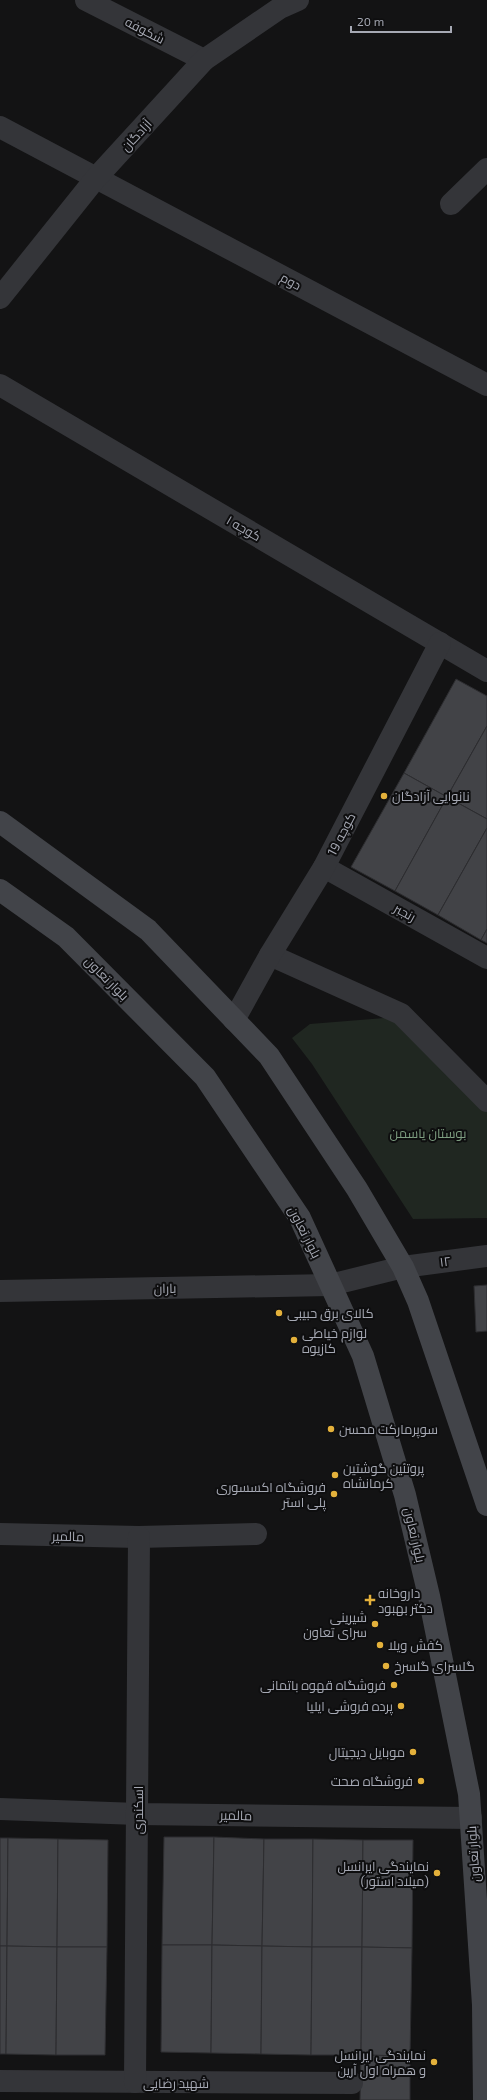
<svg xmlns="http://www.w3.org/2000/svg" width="487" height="2100" font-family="'Exo 2',Cairo,sans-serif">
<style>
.green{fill:#202721}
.building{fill:#424347;stroke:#2d2d30}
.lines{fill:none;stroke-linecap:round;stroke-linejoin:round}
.minor{stroke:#343539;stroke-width:22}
.tertiary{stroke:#343539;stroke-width:22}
.secondary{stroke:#424449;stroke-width:22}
.poi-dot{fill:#e4b13b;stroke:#0e0e0f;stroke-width:1.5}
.labels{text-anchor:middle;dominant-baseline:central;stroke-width:4;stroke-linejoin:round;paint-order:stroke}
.street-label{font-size:13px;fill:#a6a9b4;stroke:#0e0e0f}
.poi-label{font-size:13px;fill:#a6a9b4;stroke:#0e0e0f;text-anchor:start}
.park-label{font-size:13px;fill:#7e9e81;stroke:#0e0e0f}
</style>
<rect width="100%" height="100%" fill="#131314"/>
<path class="green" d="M397,1017l90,92v109l-74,1 -101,-155 -20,-26 18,-14z"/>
<g class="building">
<path d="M456,679l31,17v30l-40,71 -43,-24z"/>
<path d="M487,726v93l-40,-22z"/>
<path d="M404,773l43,24 -52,94 -44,-24z"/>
<path d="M447,797l40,22v9l-49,87 -43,-24z"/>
<path d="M487,828v101l-6,11 -43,-25z"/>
<path d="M487,929v14l-6,-3z"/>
<path d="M487,1285v46l-11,1 -2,-46z"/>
<path d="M164,1837h50l-2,108h-50z"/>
<path d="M214,1837l50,2 -2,107 -50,-1z"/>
<path d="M0,1838h8l-1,108h-7z"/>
<path d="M8,1838l50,1 -1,108 -50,-1z"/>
<path d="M58,1839l50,1 -1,107h-50z"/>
<path d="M264,1839h49l-1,108 -50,-1z"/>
<path d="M313,1839l50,1 -1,107h-50z"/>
<path d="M363,1840h50l-1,108 -50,-1z"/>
<path d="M162,1945h50l-1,108 -50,-1z"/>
<path d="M212,1945l50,1 -1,108 -50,-1z"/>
<path d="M0,1946h7l-1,108h-6z"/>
<path d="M7,1946l50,1 -1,108 -50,-1z"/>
<path d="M262,1946l50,1 -1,108 -50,-1z"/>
<path d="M57,1947h50l-2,108h-49z"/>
<path d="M312,1947h50l-1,108h-50z"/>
<path d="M362,1947l50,1 -2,108 -49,-1z"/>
<path d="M361,2055l49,1v44h-50z"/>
</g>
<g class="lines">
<g class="minor">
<path d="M86,0l118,60"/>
<path d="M0,127l487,258"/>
<path d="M451,204l36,-35"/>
<path d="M0,385l487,286"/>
<path d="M324,867l163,91"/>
<path d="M270,955l131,59 86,87"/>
<path d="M234,1020l36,-65 54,-88 116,-224"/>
<path d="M0,1291l330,-6 73,-18 84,-11"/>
<path d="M0,1534l139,3 117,-3"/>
<path d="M0,1809l138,5 333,4"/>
<path d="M0,2081l352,2"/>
<path d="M135,2082l4,-545"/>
</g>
<path class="tertiary" d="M0,298l96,-120 108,-118 76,-52 18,-8"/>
<g class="secondary">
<path d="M0,822l148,108 121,126 88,133 46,78 15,34 69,204"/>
<path d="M0,890l66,47 139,140 95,141 63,138 42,139 24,101 40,198 14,211 1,95"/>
</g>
</g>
<g class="poi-dot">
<circle cx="384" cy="796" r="4"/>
<circle cx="279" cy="1313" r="4"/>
<circle cx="294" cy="1340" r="4"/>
<circle cx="331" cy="1429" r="4"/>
<circle cx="335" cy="1475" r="4"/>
<circle cx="334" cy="1494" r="4"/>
<path d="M368 1594h4v4h4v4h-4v4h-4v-4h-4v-4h4z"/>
<circle cx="375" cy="1624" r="4"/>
<circle cx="380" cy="1645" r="4"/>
<circle cx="386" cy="1666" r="4"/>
<circle cx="394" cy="1685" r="4"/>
<circle cx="401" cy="1706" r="4"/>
<circle cx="413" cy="1752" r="4"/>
<circle cx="421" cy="1781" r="4"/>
<circle cx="437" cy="1873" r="4"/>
<circle cx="434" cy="2062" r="4"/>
</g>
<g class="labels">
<g class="street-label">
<text transform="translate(145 30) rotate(27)">شکوفه</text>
<text transform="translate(136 135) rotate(-47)">آزادگان</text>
<text transform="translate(291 281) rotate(28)">دوم</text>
<text transform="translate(244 528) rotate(30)">کوچه ۱</text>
<text transform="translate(341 834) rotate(-63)">کوچه 19</text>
<text transform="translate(405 912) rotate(29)">رنجبر</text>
<text transform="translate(107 978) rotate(45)">بلوار تعاون</text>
<text transform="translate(305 1232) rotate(63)">بلوار تعاون</text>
<text transform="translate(445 1261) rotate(-7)">۱۲</text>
<text transform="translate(165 1288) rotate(-1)">باران</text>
<text transform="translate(415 1535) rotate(77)">بلوار تعاون</text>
<text transform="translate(68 1536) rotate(1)">مالمیر</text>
<text transform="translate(138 1810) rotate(-90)">اسکندری</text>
<text transform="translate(236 1815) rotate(1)">مالمیر</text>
<text transform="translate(473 1854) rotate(-94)">بلوار تعاون</text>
<text x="176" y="2083">شهید رضایی</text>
</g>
<g class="poi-label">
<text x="392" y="796">نانوایی آزادگان</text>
<text x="287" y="1313">کالای برق حبیبی</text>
<text x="302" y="1333">لوازم خیاطی<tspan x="302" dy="15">کازیوه</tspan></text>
<text x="339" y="1429">سوپرمارکت محسن</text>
<text x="343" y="1468">پروتئین گوشتین<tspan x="343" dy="15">کرمانشاه</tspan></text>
<text x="326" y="1487" text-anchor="end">فروشگاه اکسسوری<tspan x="326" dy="15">پلی استر</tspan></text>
<text x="378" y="1593">داروخانه<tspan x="378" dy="15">دکتر بهبود</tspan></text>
<text x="367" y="1617" text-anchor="end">شیرینی<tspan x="367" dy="15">سرای تعاون</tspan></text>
<text x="388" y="1645">کفش ویلا</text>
<text x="394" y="1666">گلسرای گلسرخ</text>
<text x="386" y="1685" text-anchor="end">فروشگاه قهوه باتمانی</text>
<text x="393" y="1706" text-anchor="end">پرده فروشی ایلیا</text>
<text x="405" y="1752" text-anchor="end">موبایل دیجیتال</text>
<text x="413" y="1781" text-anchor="end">فروشگاه صحت</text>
<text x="429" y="1866" text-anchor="end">نمایندگی ایرانسل<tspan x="429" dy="15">(میلاد استور)</tspan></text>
<text x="426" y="2055" text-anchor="end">نمایندگی ایرانسل<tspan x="426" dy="15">و همراه اول آرین</tspan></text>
</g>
<g class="park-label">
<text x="428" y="1133">بوستان یاسمن</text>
</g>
</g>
<path d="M351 26v6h100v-6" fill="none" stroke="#a6a9b4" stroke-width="2"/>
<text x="357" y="26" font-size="12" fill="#a6a9b4" stroke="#0e0e0f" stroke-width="3" paint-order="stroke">20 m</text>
</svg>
